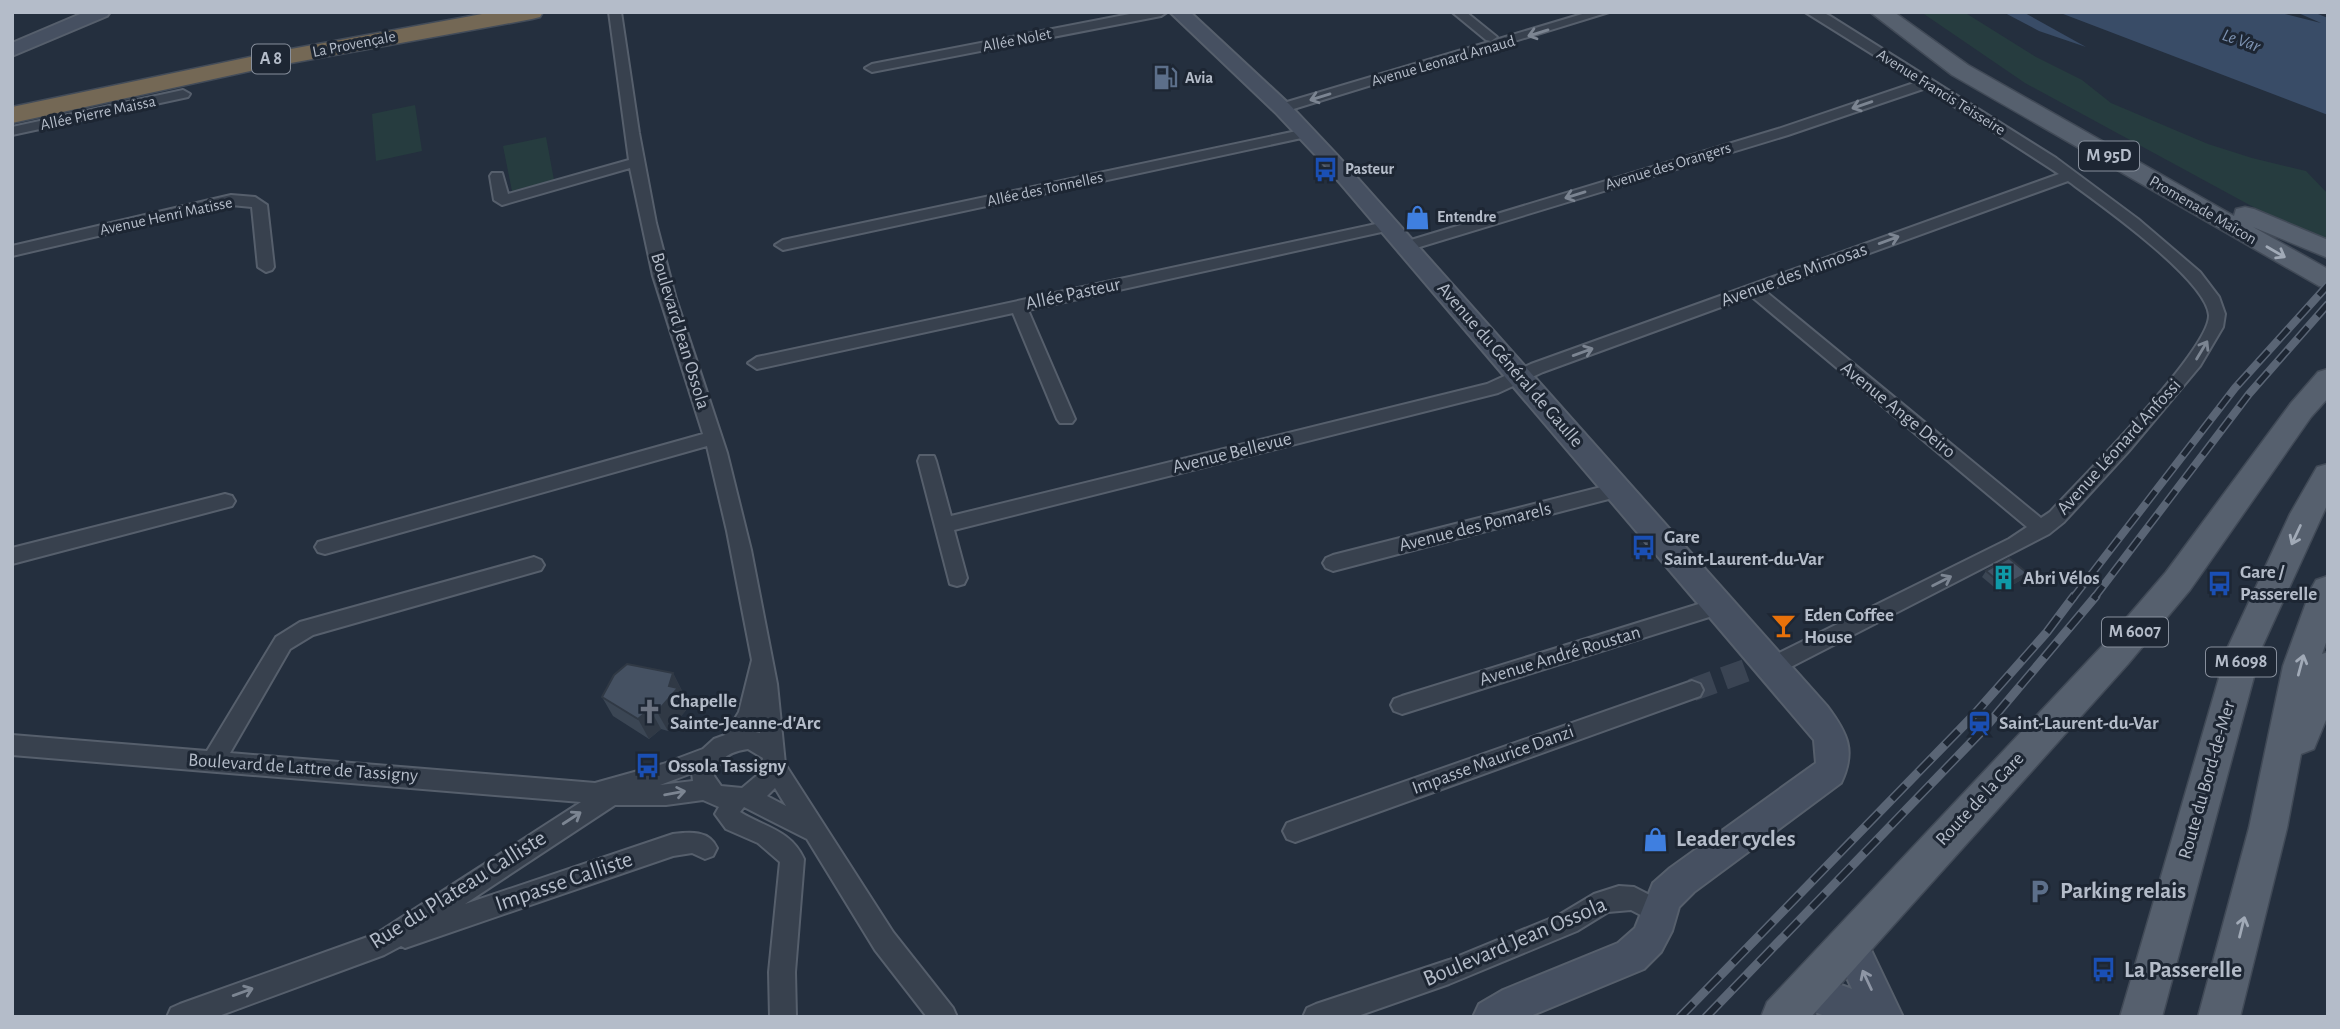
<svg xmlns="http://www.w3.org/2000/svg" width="2340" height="1029" font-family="'Alegreya Sans',sans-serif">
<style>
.green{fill:#263c3f}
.water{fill:#394c67}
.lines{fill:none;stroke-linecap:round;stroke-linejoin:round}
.minor-tunnel{stroke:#3a4453;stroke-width:23;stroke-dasharray:23 11;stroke-linecap:butt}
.minor-casing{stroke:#565f6c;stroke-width:4}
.secondary-casing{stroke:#565f6c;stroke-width:4}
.primary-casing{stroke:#414a57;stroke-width:3}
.motorway-casing{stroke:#434c59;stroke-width:3}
.minor{fill:#38414e;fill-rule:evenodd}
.secondary{fill:#465061;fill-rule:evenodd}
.primary{fill:#56606e;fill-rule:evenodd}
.motorway{fill:#746855;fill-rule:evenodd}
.rail-far1-casing{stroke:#5a6575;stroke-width:8}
.rail-casing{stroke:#5a6575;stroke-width:9}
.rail-far1{stroke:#1d2633;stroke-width:5;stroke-dasharray:15;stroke-linecap:butt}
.rail{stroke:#1d2633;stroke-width:6;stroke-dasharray:19;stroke-linecap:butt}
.wall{fill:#3b4654}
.shaded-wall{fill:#303945}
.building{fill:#455162;stroke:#303945;stroke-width:2}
.oneway{stroke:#7c8592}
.oneway2{stroke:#a1aab7}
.oneway3{stroke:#8e96a5}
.labels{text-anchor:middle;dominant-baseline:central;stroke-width:6;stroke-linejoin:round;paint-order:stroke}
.far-street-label{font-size:16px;fill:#b4bcc9;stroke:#1d2633}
.far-poi-label{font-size:16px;font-weight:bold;fill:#b4bcc9;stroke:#1d2633;text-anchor:start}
.far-water-label{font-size:18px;font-style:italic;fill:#7c92b1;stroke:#1d2633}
.shield{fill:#1d2633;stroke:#878f9c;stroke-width:2}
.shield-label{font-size:18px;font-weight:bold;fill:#b4bcc9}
.street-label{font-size:19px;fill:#b4bcc9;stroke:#1d2633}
.poi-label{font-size:19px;font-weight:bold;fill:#b4bcc9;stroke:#1d2633;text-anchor:start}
.near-poi-label{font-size:23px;font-weight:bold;fill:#b4bcc9;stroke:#1d2633;text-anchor:start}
.near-street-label{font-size:23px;fill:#b4bcc9;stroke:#1d2633}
</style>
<rect width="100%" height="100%" fill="#242f3e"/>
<g class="green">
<path d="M1921,12h43l72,45 46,23 29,23 97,41 44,14 54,13 22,23v47l-60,-26 -243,-132z"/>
<path d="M415,105l7,46 -46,10 -4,-47z"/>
<path d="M546,137l8,43 -42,11 -9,-45z"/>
</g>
<g class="water">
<path d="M2003,12h20l63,35 -47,-16z"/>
<path d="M2058,12h219l44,11 -25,-11h17l15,6v97z"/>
</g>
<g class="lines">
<path class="minor-tunnel" d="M1692,690l55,-20"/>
<defs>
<g id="minor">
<path d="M609,12h12l18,121 17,90 20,76 51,154 24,97 26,134 8,80 108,168 60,76 4,9h-30l-52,-67 -68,-111 -63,-32 -4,5c24,15 51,18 64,47l-9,113 1,45h-26l-1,-45 11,-110 -22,-19 -32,-14 -11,-15 4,-7 -16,-7 -37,5h-51l-150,99 208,-70c17,-2 36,-4 44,14l-4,8 -8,3 -13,-6 -19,3 -268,92 -4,-2 -17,9 -168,62h-49l4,-9 9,-4 196,-70 205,-132 -569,-47v-20l195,16 69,-114 24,-15 234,-65 7,3 3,5 -3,5 -228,65 -23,14 -60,104 365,30 68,-19 40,-15 11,-10 11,-4 14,-23 13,-52 -25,-129 -20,-85 -382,108 -7,-2 -3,-5 3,-5 7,-2 378,-106 -50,-158 -23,-108 -128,37 -8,-5 -4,-24 2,-3h10l6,21 121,-34zM759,717l1,16 -9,-2zM748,749l15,9 -2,14 -19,16 -21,-2 -7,-10c4,-18 17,-25 34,-27zM692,773l1,8 -33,4zM775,788l11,18 -19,-10z"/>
<path d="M1140,12h27l-6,4 -289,56 -7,-4 7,-4z"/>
<path d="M1452,12h14l31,25 -6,4 -5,-1z"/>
<path d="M1589,12h20l-322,99 -5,1 -7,-4 2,-3z"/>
<path d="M1805,12h17l8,4 226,142 82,61 62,53 19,25 6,17 -2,13 -23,39 -72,86 -64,70 -15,12 -268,138 -8,3 -8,-3 -3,-6 3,-6 244,-121 18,-12 -276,-231 -208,76 -45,21 -544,137 13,48 -3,6 -7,2 -7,-2 -32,-123 2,-5h14l2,5 15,55 536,-132 44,-20 528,-190 -133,-86 -138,47 -375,114h-12l-2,-3 2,-3 377,-114 139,-47zM2068,181c30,22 138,98 141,134 2,34 -130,166 -159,197l-9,6 -276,-227z"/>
<path d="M183,90l7,4 -2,3 -176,38v-8z"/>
<path d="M1306,129l7,4 -2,3 -528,114 -8,-5 8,-5z"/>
<path d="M231,195l24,2 12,8 7,62 -2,3 -6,2 -8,-5 -6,-60 -21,-2 -219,51v-10z"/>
<path d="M1390,221l5,2 3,3 -3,3 -367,81 47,109 -3,4h-12l-3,-4 -44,-106 -256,56 -9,-6 9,-6z"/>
<path d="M1617,483l7,2 2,5 -2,5 -291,76 -7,-3 -3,-5 3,-5 7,-3z"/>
<path d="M225,494l7,2 3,5 -3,5 -220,58v-16z"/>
<path d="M1718,598l7,2 3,6 -3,6 -323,102 -8,-3 -3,-6 3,-6 8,-3z"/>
<path d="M1692,681l8,3 3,6 -3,6 -405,146 -8,-3 -4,-8 4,-8 8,-3z"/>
<path d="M1619,886l15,1 33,17 3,8 -3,8 -9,4 -27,-14 -23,2 -31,19 -128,53 -94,33h-52l4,-9 9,-4 133,-44 110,-45 35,-21z"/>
</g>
<g id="secondary">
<path d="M85,12h25l-3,4 -95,40v-13z"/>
<path d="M1170,12h20l99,92 48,51 490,551c21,28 29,45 14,77l-147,109 -15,15 -7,24 -11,21 -17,17 -116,48h-55l6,-13 24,-14 115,-47 17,-15 18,-45 17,-15 146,-105 -2,-23 -491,-577 -48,-51z"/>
<path d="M1849,925l13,6 41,86h-76l-34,-14 -6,-13 6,-13 13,-5 46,17 -21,-46 5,-12z"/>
</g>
<g id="primary">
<path d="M1870,12h24l74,53 266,151 2,-7 9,-2 9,2 74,31v18l-75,-31 75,42v19l-9,-2 -367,-211z"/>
<path d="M2328,369v29l-17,19 -121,173 -62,74 -317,353h-50l6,-15 337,-358 62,-72 125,-169 27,-31z"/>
<path d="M2328,464v39l-66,144 -100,370h-42l108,-370 62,-133 27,-47z"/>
<path d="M2328,576v61l-6,17 6,-2v63l-14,34 -13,5 -14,74 -47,189h-42l51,-189 34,-162 28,-77 5,-9z"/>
</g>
<path id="motorway" d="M493,12h50l-3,5 -8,2 -263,48 -257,56v-16l257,-54z"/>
</defs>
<use href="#minor" class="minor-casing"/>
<use href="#secondary" class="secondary-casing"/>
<use href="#primary" class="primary-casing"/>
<use href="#motorway" class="motorway-casing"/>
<use href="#minor" class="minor"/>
<use href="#secondary" class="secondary"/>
<use href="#primary" class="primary"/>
<use href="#motorway" class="motorway"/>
<defs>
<g id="rail-far1">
<path d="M2073,598l162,-210 93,-103"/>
<path d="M2094,598l155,-204 79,-90"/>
</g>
<g id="rail">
<path d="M1680,1017l291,-299 76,-86 27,-36"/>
<path d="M1706,1017l278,-288 112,-133"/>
</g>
</defs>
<use href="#rail-far1" class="rail-far1-casing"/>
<use href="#rail" class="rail-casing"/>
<use href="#rail-far1" class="rail-far1"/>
<use href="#rail" class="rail"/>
</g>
<g class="wall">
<path d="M1986,571l37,8 -23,13 -18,-15z"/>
<path d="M673,673l10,20 -1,2 6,13 -20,23 -7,-2 -12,10 -36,-23 -11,-19z"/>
</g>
<g class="shaded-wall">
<path d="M2027,573l-4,6 -23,13 4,-6z"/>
<path d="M673,673l10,20 -1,2 6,13 -20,23 -11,-19 12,-26z"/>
<path d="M650,709l11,20 -12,10 -11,-20z"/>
</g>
<g class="building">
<path d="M2009,558l18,15 -23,13 -18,-15z"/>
<path d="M627,664l46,9 -4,13 9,2 -21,24 -7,-3 -12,10 -36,-22 12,-22z"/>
</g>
<defs><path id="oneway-shaft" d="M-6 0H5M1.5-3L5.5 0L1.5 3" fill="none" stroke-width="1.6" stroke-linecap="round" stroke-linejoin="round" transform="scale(1.75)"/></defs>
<g class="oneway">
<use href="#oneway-shaft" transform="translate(1538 33) rotate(163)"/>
<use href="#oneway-shaft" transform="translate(1320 97) rotate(163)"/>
<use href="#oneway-shaft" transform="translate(1862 105) rotate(161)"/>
<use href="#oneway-shaft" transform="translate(1575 195) rotate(163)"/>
<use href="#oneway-shaft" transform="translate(1889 240) rotate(-20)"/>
<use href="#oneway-shaft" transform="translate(2202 350) rotate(-59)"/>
<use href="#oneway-shaft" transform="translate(1583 352) rotate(-20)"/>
<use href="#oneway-shaft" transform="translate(1942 581) rotate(-27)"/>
<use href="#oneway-shaft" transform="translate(675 793) rotate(-10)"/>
<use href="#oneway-shaft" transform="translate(572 818) rotate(-33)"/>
<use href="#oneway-shaft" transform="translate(243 992) rotate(-20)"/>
</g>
<g class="oneway2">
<use href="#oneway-shaft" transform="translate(2276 252) rotate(30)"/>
<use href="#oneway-shaft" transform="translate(2296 535) rotate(115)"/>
<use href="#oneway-shaft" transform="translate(2301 665) rotate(-75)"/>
<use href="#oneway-shaft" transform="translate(2242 927) rotate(-76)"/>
</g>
<use class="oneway3" href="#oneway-shaft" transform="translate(1867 980) rotate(-115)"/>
<defs>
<symbol id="fuel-bare" viewBox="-9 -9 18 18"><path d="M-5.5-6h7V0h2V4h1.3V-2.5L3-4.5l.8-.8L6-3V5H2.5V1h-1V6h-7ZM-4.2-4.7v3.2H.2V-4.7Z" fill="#5c6f8a" stroke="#1d2633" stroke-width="2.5" paint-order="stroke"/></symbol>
<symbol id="bus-bare" viewBox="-9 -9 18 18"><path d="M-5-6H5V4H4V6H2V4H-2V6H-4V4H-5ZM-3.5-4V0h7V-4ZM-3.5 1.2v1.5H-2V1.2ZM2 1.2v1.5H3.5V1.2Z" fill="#1a4fb4" stroke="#1d2633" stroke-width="2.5" paint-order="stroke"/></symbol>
<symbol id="shop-bare" viewBox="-9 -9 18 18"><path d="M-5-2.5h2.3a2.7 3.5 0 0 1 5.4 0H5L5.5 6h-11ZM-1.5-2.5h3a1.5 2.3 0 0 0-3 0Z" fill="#3f7fe0" stroke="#1d2633" stroke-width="2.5" paint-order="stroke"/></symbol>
<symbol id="building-bare" viewBox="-9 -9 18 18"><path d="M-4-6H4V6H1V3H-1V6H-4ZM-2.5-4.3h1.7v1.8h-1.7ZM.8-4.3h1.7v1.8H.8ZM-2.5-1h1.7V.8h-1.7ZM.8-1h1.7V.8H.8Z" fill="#0f9aa8" stroke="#1d2633" stroke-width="2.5" paint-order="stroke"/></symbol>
<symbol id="bar-bare" viewBox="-9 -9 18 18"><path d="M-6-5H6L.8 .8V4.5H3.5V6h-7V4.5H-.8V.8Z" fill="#e8710a" stroke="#1d2633" stroke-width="2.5" paint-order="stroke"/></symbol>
<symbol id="church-bare" viewBox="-9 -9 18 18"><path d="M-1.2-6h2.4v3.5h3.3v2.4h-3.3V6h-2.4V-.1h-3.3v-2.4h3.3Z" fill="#6b7280" stroke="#1d2633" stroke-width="2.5" paint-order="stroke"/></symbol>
<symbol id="station-bare" viewBox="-9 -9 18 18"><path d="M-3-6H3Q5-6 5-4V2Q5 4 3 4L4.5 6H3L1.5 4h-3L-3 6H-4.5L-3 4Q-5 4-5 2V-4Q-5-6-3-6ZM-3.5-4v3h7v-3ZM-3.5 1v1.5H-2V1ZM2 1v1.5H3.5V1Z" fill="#1a4fb4" stroke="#1d2633" stroke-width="2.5" paint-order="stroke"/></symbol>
<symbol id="parking-bare" viewBox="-9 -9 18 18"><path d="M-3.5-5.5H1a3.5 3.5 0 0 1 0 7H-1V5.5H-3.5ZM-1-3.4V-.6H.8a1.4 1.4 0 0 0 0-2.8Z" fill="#5c6f8a" stroke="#1d2633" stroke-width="2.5" paint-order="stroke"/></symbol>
</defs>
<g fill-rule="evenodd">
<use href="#fuel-bare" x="1148" y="60" width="35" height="35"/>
<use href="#bus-bare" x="1308" y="152" width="35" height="35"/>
<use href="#shop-bare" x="1400" y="200" width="35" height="35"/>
<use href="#bus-bare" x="1626" y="530" width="35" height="35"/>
<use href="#building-bare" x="1986" y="560" width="35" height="35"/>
<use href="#bus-bare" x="2202" y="566" width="35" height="35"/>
<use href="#bar-bare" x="1766" y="608" width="35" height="35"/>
<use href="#church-bare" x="632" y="694" width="35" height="35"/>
<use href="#station-bare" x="1962" y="706" width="35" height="35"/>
<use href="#bus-bare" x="630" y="748" width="35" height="35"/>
<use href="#shop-bare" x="1638" y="822" width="35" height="35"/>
<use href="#parking-bare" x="2022" y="874" width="35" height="35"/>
<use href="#bus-bare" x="2086" y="952" width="35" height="35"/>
</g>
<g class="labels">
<g class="far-street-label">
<text transform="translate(1017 40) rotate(-11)">Allée Nolet</text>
<text transform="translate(354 44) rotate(-11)">La Provençale</text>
<text transform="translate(1443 61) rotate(-16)">Avenue Leonard Arnaud</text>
<text transform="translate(1941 92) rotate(32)">Avenue Francis Teisseire</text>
<text transform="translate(98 113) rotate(-12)">Allée Pierre Maissa</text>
<text transform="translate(1668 166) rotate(-17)">Avenue des Orangers</text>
<text transform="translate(1045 189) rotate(-12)">Allée des Tonnelles</text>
<text transform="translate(2203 210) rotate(30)">Promenade Maïcon</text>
<text transform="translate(166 216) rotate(-12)">Avenue Henri Matisse</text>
</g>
<g class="far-poi-label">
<text x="1185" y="78">Avia</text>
<text x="1345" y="169">Pasteur</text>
<text x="1437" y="217">Entendre</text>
</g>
<g class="far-water-label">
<text transform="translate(2241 41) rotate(19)">Le Var</text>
</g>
<g class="shield">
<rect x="252" y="44.5" width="38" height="29" rx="5"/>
<rect x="2079" y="141.5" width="60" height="29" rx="5"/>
<rect x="2102" y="617.5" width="66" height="29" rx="5"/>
<rect x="2206" y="647.5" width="70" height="29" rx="5"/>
</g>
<g class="shield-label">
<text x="271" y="59">A 8</text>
<text x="2109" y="156">M 95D</text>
<text x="2135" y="632">M 6007</text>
<text x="2241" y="662">M 6098</text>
</g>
<g class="street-label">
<text transform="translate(1794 275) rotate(-20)">Avenue des Mimosas</text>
<text transform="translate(1073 294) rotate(-12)">Allée Pasteur</text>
<text transform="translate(680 331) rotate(73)">Boulevard Jean Ossola</text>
<text transform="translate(1510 365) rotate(49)">Avenue du Général de Gaulle</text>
<text transform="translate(1898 410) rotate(39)">Avenue Ange Deiro</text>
<text transform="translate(2119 447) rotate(-48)">Avenue Léonard Anfossi</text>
<text transform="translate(1232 453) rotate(-14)">Avenue Bellevue</text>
<text transform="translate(1475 527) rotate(-14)">Avenue des Pomarels</text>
<text transform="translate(1560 656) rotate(-17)">Avenue André Roustan</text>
<text transform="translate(1493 760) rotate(-20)">Impasse Maurice Danzi</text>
<text transform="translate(303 768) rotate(4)">Boulevard de Lattre de Tassigny</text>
<text transform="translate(2207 780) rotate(-74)">Route du Bord-de-Mer</text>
<text transform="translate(1980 799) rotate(-47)">Route de la Gare</text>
</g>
<g class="poi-label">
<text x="1664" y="537">Gare<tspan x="1664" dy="22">Saint-Laurent-du-Var</tspan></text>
<text x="2240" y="572">Gare /<tspan x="2240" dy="22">Passerelle</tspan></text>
<text x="2023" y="578">Abri Vélos</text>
<text x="1804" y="615">Eden Coffee<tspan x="1804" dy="22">House</tspan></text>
<text x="670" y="701">Chapelle<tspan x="670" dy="22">Sainte-Jeanne-d'Arc</tspan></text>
<text x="1999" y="723">Saint-Laurent-du-Var</text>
<text x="668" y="766">Ossola Tassigny</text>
</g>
<g class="near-poi-label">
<text x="1676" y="839">Leader cycles</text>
<text x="2060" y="891">Parking relais</text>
<text x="2124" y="970">La Passerelle</text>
</g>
<g class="near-street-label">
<text transform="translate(564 882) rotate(-19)">Impasse Calliste</text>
<text transform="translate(458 890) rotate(-32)">Rue du Plateau Calliste</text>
<text transform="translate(1515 942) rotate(-23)">Boulevard Jean Ossola</text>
</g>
</g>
<rect width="2340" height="1029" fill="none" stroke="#b4bcc9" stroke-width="28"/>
</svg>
